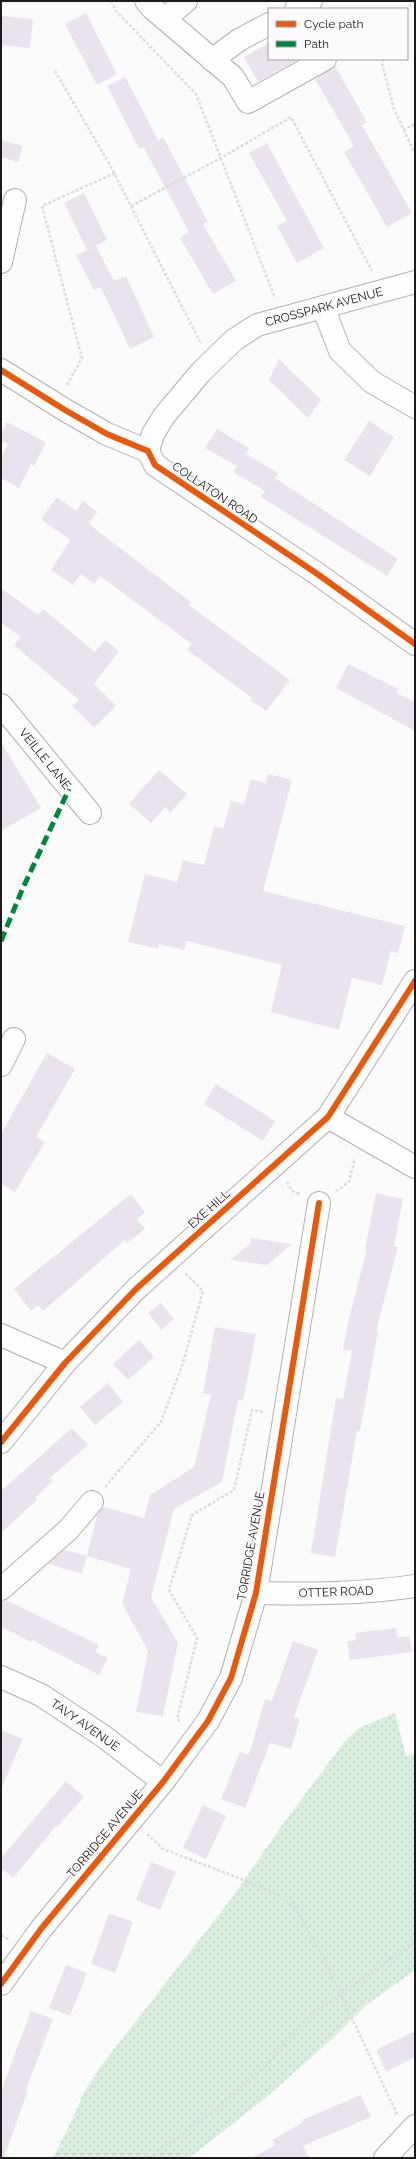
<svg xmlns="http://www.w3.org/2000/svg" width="416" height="2159" font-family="Raleway,sans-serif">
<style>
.park{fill:url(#park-dots)}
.building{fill:#eae3ed}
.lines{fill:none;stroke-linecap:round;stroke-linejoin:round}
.minor-casing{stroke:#b2b0b2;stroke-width:24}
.path{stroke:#dbdbdb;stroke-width:2.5;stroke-dasharray:3 2;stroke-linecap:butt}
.minor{stroke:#fffeff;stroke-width:22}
.quiet{stroke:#00873e;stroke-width:5;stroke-dasharray:10 5;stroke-linecap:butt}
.cycleway-casing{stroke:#fcfafd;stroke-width:8}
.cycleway{stroke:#e8590c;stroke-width:6}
.labels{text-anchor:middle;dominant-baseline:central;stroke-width:3;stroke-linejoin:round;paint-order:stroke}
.street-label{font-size:12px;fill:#1d1a1e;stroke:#fcfafd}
</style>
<defs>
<pattern id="park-dots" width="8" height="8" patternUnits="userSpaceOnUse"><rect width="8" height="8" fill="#daeee0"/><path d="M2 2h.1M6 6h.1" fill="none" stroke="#bbccc0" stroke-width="1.8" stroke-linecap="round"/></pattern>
</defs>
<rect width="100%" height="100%" fill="#fcfbfc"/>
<path class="park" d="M395,1713l11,43 9,-2v216l-50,36 -33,33 -69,61 -74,58h-136l21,-42 9,-22 18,-28 130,-167 52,-75 62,-83 14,-13z"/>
<g class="building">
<path d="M86,13l31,61 -20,11 -32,-61z"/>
<path d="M2,16l31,3 -3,29 -29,-3z"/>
<path d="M269,43v16h30l-41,23 -14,-25z"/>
<path d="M335,66l32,56 -5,3 50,88 -25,14 -43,-75 10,-6 -39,-67z"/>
<path d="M125,77l33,63 5,-3 45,85 -5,2 33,57 -23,13 -33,-56 9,-6 -45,-84 3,-1 -8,2 -32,-63z"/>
<path d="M1,140l22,6 -5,16 -17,-5z"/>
<path d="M267,143l57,105 -27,15 -20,-37 10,-5 -38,-68z"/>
<path d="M84,193l23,47 -20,10 -23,-47z"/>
<path d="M96,246l18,35 12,-5 28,61 -24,12 -29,-62 -7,3 -18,-35z"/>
<path d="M279,359l42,41 -13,18 -39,-38z"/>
<path d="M369,421l25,16 -24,39 -26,-16z"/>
<path d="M7,422l39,20 -12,24 -3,-2 -12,24 -18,-10v-21l7,-13 -7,-3v-7z"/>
<path d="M217,429l32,19 -3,6 32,19 -3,5 123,81 -11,17 -126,-79 4,-6 -32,-19 4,-6 -32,-18z"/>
<path d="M57,497l19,14 7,-10 14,11 -8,11 6,6 96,73 -2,3 101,75 -24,31 -16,-11 2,-2 -65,-48 5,-6 -92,-68 -6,8 -13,-10 -8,11 -22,-15 19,-30 -29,-21z"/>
<path d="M1,588l37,27 5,-6 52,43 10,-12 14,11 -25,33 22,22 -22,22 -22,-22 7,-6 -65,-55 7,-8 -20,-14z"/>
<path d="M348,664l51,25 -2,4 18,9v29l-79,-43z"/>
<path d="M1,742l40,66 -40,23z"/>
<path d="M159,770l28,24 -17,19 -5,-6 -14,16 -22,-19z"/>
<path d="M268,774l24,6 -29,111 142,35 -7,27 -7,-2 -9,34 -30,-7 -13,52 -68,-18 11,-47 -95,-24 -3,9 -25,-6 -1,5 -30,-7 17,-68 32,8 6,-22 21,5 10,-39 9,2 8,-27 13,3 7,-25 14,4z"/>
<path d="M47,1053l28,16 -39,68 9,5 -30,50 -14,-8v-50z"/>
<path d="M216,1084l59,37 -12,20 -59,-37z"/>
<path d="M376,1193l27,6 -9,47 4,1 -22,84h2l-18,100h-3l-22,126 -24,-4 25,-155 7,1 9,-48 -9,-1 5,-28 19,-73h-2z"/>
<path d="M131,1194l14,18 -8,7 8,10 -18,14 -2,-3 -82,71 -5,-6 -7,6 -17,-22z"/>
<path d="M251,1238l41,6 -25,21 -37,-5 20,-16z"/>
<path d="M161,1303l13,16 -13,11 -13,-17z"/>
<path d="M215,1327l41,7 -13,67 -5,-1 -16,82 -48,27 -23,88 27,46 -15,73 -27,-4 12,-61 -26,-48 9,-34 -44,-13 10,-41 6,-8 41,11 6,-23 44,-28 17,-72 -8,-2z"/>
<path d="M139,1340l15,17 -26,23 -15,-16z"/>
<path d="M108,1383l15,19 -28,23 -15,-18z"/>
<path d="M72,1428l16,17 -38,33 3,2 -18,18 2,2 -36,33v-42z"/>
<path d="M64,1550l23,6 -5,18 -34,-10z"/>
<path d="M6,1600l93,45 -4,7 13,6 -9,17 -67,-35 -1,2 -30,-15v-26z"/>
<path d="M396,1628l1,9 12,-1 3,16 -62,8 -3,-19 9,-1 -1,-7z"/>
<path d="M293,1641l25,9 -24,67 6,2 -9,30 -21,-6 -25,65 -24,-9 19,-47 9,3 16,-56 7,2z"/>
<path d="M1,1730l22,9 -22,50z"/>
<path d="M66,1781l18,16 -27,30 -1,-1 -43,52 -12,-10v-10z"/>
<path d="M203,1805l23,11 -20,43 -23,-11z"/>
<path d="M151,1862l25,10 -16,38 -24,-10z"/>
<path d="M109,1913l24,9 -18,51 -24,-9z"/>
<path d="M66,1965l21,8 -17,43 -21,-8z"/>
<path d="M31,2011l22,8 -27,70 2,1 -24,68h-3v-67z"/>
<path d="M415,2031v26l-29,15 -10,-22z"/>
<path d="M361,2095l10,22 -68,29 7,12h-58l23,-13 -3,-5 31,-18 -1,-2z"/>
</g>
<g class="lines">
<defs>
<g id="minor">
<path d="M146,1l6,7 81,69 15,25 77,-43"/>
<path d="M296,9l15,-8"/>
<path d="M165,19l21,-18"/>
<path d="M212,60l27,-20 30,-16"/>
<path d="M1,262l14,-62"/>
<path d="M323,307l17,44 32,31 43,25"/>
<path d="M1,370l64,40 42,24 41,17 7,14 161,108 99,71"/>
<path d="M148,451l5,-17 11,-18 37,-44 33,-32 23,-15 158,-43"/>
<path d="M1,705l89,108"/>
<path d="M1,1065l13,-26"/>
<path d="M328,1117l87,50"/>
<path d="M1,1335l64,28"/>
<path d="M1,1442l64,-79 71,-74 192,-172 87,-136"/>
<path d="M1,1589l67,-59 24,-28"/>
<path d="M256,1593c53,1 106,1 159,-7"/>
<path d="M1,1677l40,18 62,41 60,46"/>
<path d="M1,1984l40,-55 122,-147 45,-61 23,-43 25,-85 63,-390"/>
<path d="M385,2158l30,-32"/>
</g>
</defs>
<use href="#minor" class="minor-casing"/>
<g class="path">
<path d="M111,1l5,10 80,83 79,204"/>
<path d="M407,11l5,-10"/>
<path d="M384,59l-2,4 12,46 21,45"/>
<path d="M55,71l56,96 89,175"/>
<path d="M403,130l12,-6"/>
<path d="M131,206l90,-48 70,-41 81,154"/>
<path d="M67,385l15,-27 -40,-152 73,-33"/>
<path d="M287,1182l5,9 8,3"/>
<path d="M336,1191l13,-9 6,-24"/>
<path d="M105,1487l56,-65 22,-59 20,-72 -18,-18"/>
<path d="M180,1721l-3,-2 20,-81 -28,-48 23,-75 42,-25 18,-80 11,2"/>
<path d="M147,1834l16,15 81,31 34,15 16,11 31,55 72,153"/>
<path d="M1,1935l7,4"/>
<path d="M149,2158l66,-48 51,-45 42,-48 107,-75"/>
</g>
<use href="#minor" class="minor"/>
<path class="quiet" d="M1,941l21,-51 47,-101"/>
<defs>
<g id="cycleway">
<path d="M1,370l64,40 42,24 41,17 7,14 161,108 99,71"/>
<path d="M1,1442l64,-79 71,-74 192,-172 87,-136"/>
<path d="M1,1984l40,-55 122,-147 45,-61 23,-43 25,-85 63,-390"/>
</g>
</defs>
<use href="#cycleway" class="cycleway-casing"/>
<use href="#cycleway" class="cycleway"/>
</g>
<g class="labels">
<g class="street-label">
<text transform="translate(324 307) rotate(-15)">CROSSPARK AVENUE</text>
<text transform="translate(215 493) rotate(34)">COLLATON ROAD</text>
<text transform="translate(45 759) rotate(51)">VEILLE LANE</text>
<text transform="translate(209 1209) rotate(-42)">EXE HILL</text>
<text transform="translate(251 1546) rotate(-80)">TORRIDGE AVENUE</text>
<text transform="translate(336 1592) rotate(-2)">OTTER ROAD</text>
<text transform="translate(85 1725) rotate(35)">TAVY AVENUE</text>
<text transform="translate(105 1834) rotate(-50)">TORRIDGE AVENUE</text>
</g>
</g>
<rect width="416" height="2159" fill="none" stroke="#1d1a1e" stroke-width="4"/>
<rect x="268" y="8" width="140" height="52" fill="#fcfafd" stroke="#a3a0a4"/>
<rect x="276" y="21" width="20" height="6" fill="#e8590c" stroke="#a3a0a4"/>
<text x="304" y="28" font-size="12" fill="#1d1a1e">Cycle path</text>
<rect x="276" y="41" width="20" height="6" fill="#00873e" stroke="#a3a0a4"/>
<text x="304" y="48" font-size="12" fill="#1d1a1e">Path</text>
</svg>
